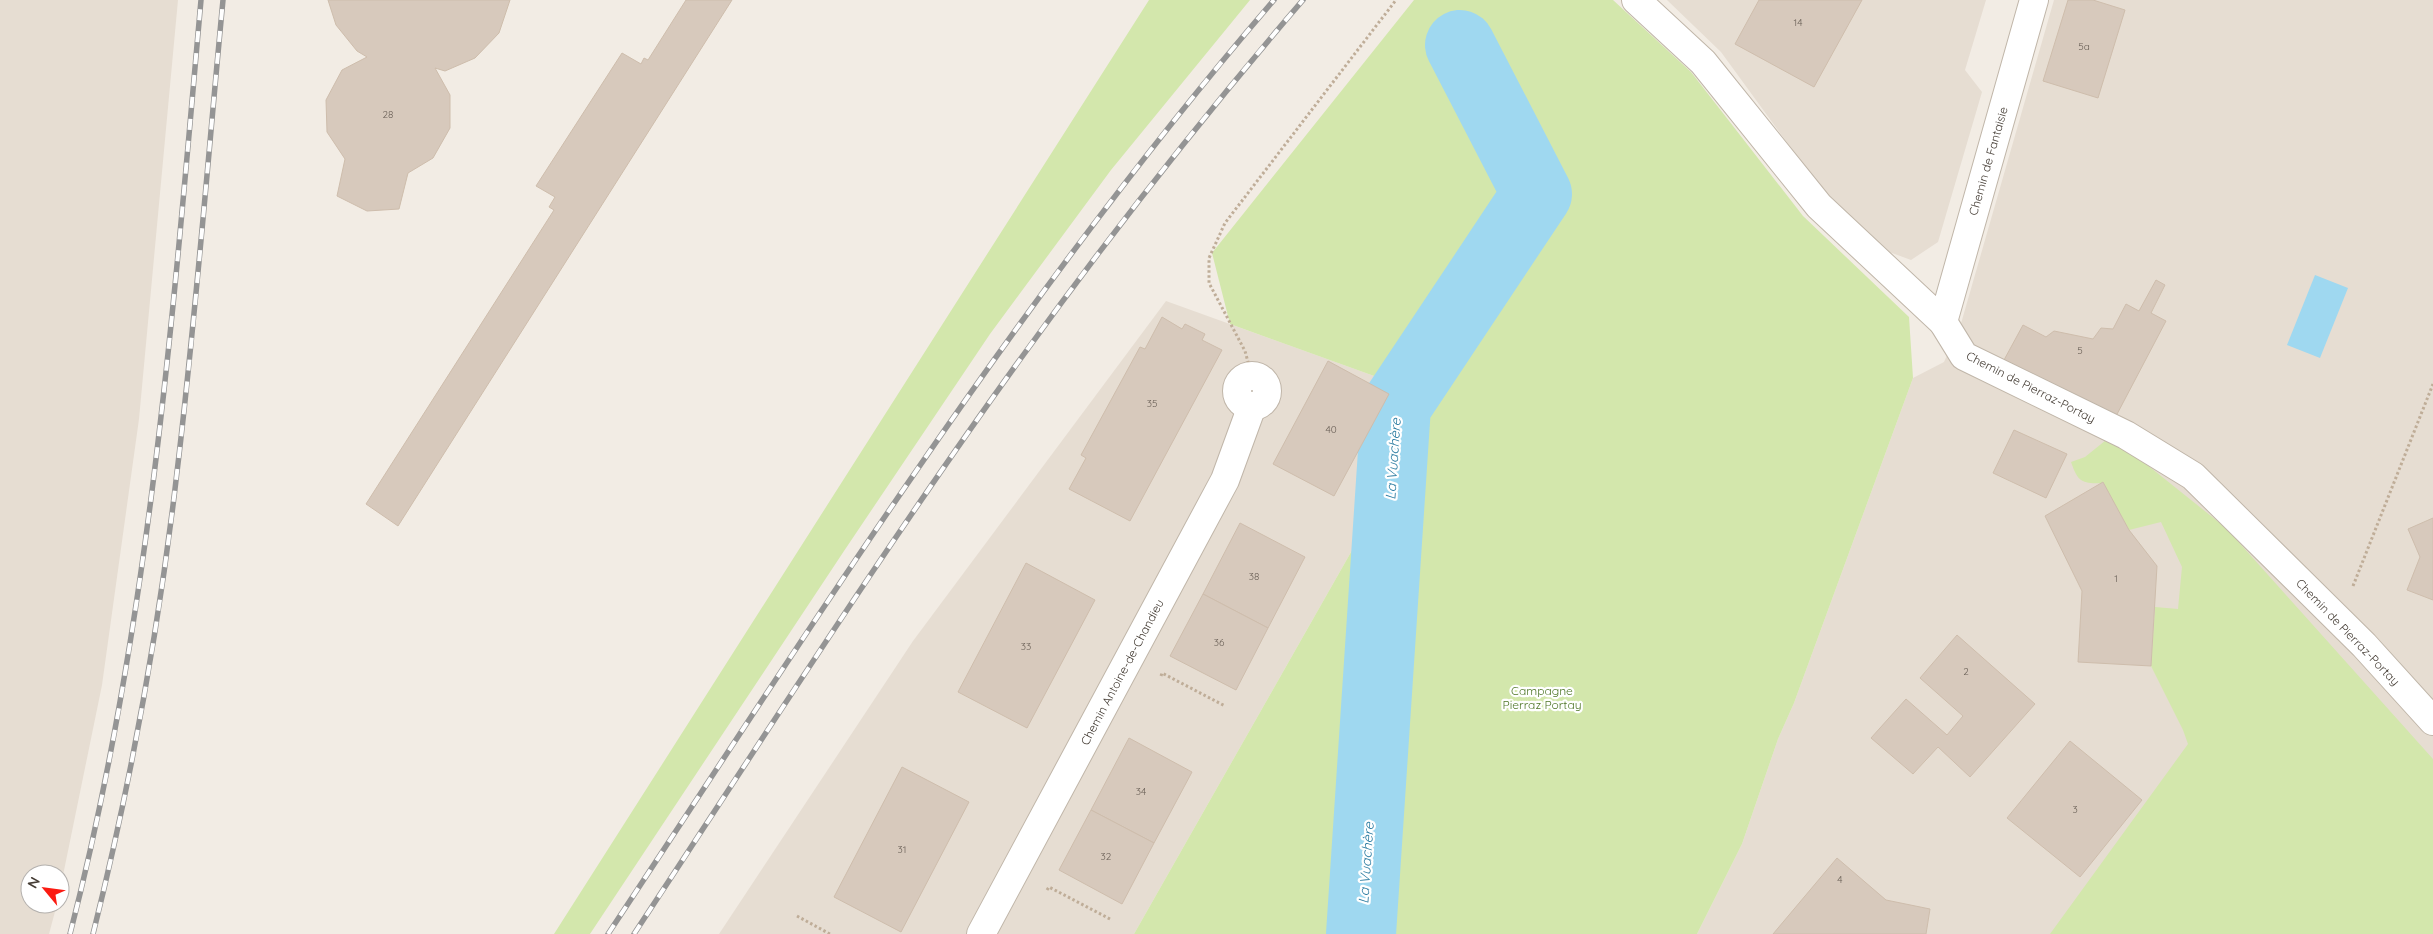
<svg xmlns="http://www.w3.org/2000/svg" width="2433" height="934" font-family="Quicksand,sans-serif">
<style>
.residential{fill:#e6ddd2}
.green{fill:#d3e7ac}
.water{fill:#9fd8f0}
.lines{fill:none;stroke-linecap:round;stroke-linejoin:round}
.river{stroke:#9fd8f0;stroke-width:70}
.building{fill:#d7c9bc;stroke:#cebdac}
.pedestrian-casing{stroke:#c0b6a9;stroke-width:30}
.minor-casing{stroke:#c0b6a9;stroke-width:30}
.path{stroke:#bfad98;stroke-width:3;stroke-dasharray:2.5 2.5;stroke-linecap:butt}
.pedestrian{stroke:#fff;stroke-width:28}
.minor{stroke:#fff;stroke-width:28}
.rail-casing{stroke:#949494;stroke-width:5.5}
.rail{stroke:#fff;stroke-width:4;stroke-dasharray:11;stroke-linecap:butt}
.labels{text-anchor:middle;dominant-baseline:central;stroke-width:4.5;stroke-linejoin:round;paint-order:stroke}
.number-label{font-size:10px;fill:#695f56}
.street-label{font-size:12px;fill:#443c34;stroke:#fff}
.park-label{font-size:12px;fill:#4e7627;stroke:#fff}
.water-label{font-size:14px;font-style:italic;fill:#2a7ba0;stroke:#fff}
</style>
<rect width="100%" height="100%" fill="#f2ece4"/>
<g class="residential">
<path d="M0,0h178l-39,419 -37,266 -42,205v-16h-30v30h27l-8,30h-49z"/>
<path d="M1667,0h319l-21,70 17,22 -44,150 -27,18 -27,-10 -69,-69 -94,-129z"/>
<path d="M2054,0h379v934h-736l45,-90 36,-105 16,-36 119,-325 31,-16 16,-35z"/>
<path d="M1166,301l272,98 -304,535h-415l194,-293z"/>
</g>
<g class="green">
<path d="M1149,0h101l-139,170 -121,164 -146,217 -254,383h-36z"/>
<path d="M1414,0h199l78,72 112,144 106,101 4,61 -119,325 -16,36 -36,105 -45,90h-563l304,-535 -208,-75 -18,-71z"/>
<path d="M2111,436l115,92 207,231v175h-383l138,-190 -5,-14 -32,-64 4,-59 23,2 4,-42 -21,-45 -32,8 -26,-47c-21,1 -25,-1 -32,-21l14,-5z"/>
</g>
<path class="water" d="M2315,275l33,13 -28,70 -33,-13z"/>
<g class="lines">
<path class="river" d="M1361,934l35,-528 141,-212 -77,-149"/>
</g>
<g class="building">
<path d="M328,0h182l-11,33 -24,25 -30,13 -10,-3 15,27v33l-17,30 -25,15 -9,36 -32,2 -30,-15 8,-37 -18,-27 -1,-32 16,-30 25,-13 -10,-6 -21,-26z"/>
<path d="M686,0h46l-334,526 -32,-22 188,-294 -5,-3 6,-10 -19,-11 86,-133 19,11 3,-6 4,2z"/>
<path d="M1759,0h103l-48,87 -79,-43z"/>
<path d="M2068,0h25l32,10 -27,88 -55,-17z"/>
<path d="M2156,280l9,5 -14,28 15,8 -51,97 -111,-58 19,-35 23,12 8,-6 39,8 8,-11 12,1 13,-25 13,7z"/>
<path d="M1162,317l20,12 3,-5 20,10 -3,6 20,10 -92,171 -61,-32 17,-31 -5,-3 59,-108 5,2z"/>
<path d="M1328,361l61,33 -55,102 -61,-32z"/>
<path d="M2014,430l53,24 -21,44 -53,-25z"/>
<path d="M2103,482l26,48 28,36 -6,100 -73,-4 4,-71 -37,-75z"/>
<path d="M2433,518v82l-26,-10 13,-33 -12,-28z"/>
<path d="M1240,523l65,34 -37,71 -65,-34z"/>
<path d="M1026,563l69,37 -68,128 -69,-36z"/>
<path d="M1203,594l65,34 -32,62 -66,-34z"/>
<path d="M1957,635l78,69 -65,73 -32,-30 -25,27 -42,-36 35,-39 41,36 16,-19 -43,-38z"/>
<path d="M1129,738l63,34 -38,71 -63,-33z"/>
<path d="M2070,741l72,59 -62,77 -73,-59z"/>
<path d="M902,767l67,35 -68,130 -67,-35z"/>
<path d="M1091,810l63,33 -32,61 -63,-34z"/>
<path d="M1837,858l49,42 44,9 -4,25h-153z"/>
</g>
<g class="lines">
<defs>
<path id="pedestrian" d="M1943,322l21,34 162,79 67,41 171,169 69,76"/>
<g id="minor">
<path d="M1636,0l67,62 116,144 124,116 91,-322"/>
<circle cx="1252" cy="391" r="15"/>
<path d="M981,934l244,-454 27,-74"/>
</g>
</defs>
<use href="#pedestrian" class="pedestrian-casing"/>
<use href="#minor" class="minor-casing"/>
<g class="path">
<path d="M1251,373l-6,-22 -36,-68v-25l16,-35 171,-223"/>
<path d="M2353,586l80,-202"/>
<path d="M1161,676l1,-3 63,33"/>
<path d="M1047,890l2,-3 61,32"/>
<path d="M797,916l33,18"/>
</g>
<use href="#pedestrian" class="pedestrian"/>
<use href="#minor" class="minor"/>
<defs>
<g id="rail">
<path d="M70,934c79,-306 103,-620 131,-934"/>
<path d="M93,934c38,-152 66,-306 84,-462 19,-157 31,-315 46,-472"/>
<path d="M608,934c211,-319 416,-644 666,-934"/>
<path d="M634,934c128,-194 253,-391 390,-580 88,-122 181,-240 279,-354"/>
</g>
</defs>
<use href="#rail" class="rail-casing"/>
<use href="#rail" class="rail"/>
</g>
<g class="labels">
<g class="number-label">
<text x="1798" y="22">14</text>
<text x="2084" y="46">5a</text>
<text x="388" y="114">28</text>
<text x="2080" y="350">5</text>
<text x="1152" y="403">35</text>
<text x="1331" y="429">40</text>
<text x="1254" y="576">38</text>
<text x="2116" y="578">1</text>
<text x="1219" y="642">36</text>
<text x="1026" y="646">33</text>
<text x="1966" y="671">2</text>
<text x="1141" y="791">34</text>
<text x="2075" y="809">3</text>
<text x="902" y="849">31</text>
<text x="1106" y="856">32</text>
<text x="1840" y="879">4</text>
</g>
<g class="street-label">
<text transform="translate(1988 161) rotate(-74)">Chemin de Fantaisie</text>
<text transform="translate(2031 387) rotate(27)">Chemin de Pierraz-Portay</text>
<text transform="translate(2348 632) rotate(46)">Chemin de Pierraz-Portay</text>
<text transform="translate(1122 672) rotate(-62)">Chemin Antoine-de-Chandieu</text>
</g>
<g class="park-label">
<text x="1542" y="690">Campagne<tspan x="1542" dy="14">Pierraz Portay</tspan></text>
</g>
<g class="water-label">
<text transform="translate(1393 459) rotate(-86)">La Vuachère</text>
<text transform="translate(1366 863) rotate(-86)">La Vuachère</text>
</g>
</g>
<g transform="translate(45 889) rotate(299)"><circle r="24" fill="#ffffff" stroke="#b4b1ae"/>
<path d="M0-4L9 19L0 12L-9 19Z" fill="#fb1b12"/>
<text y="-8" font-size="14" font-weight="bold" text-anchor="middle" fill="#443c34">N</text>
</g>
</svg>
